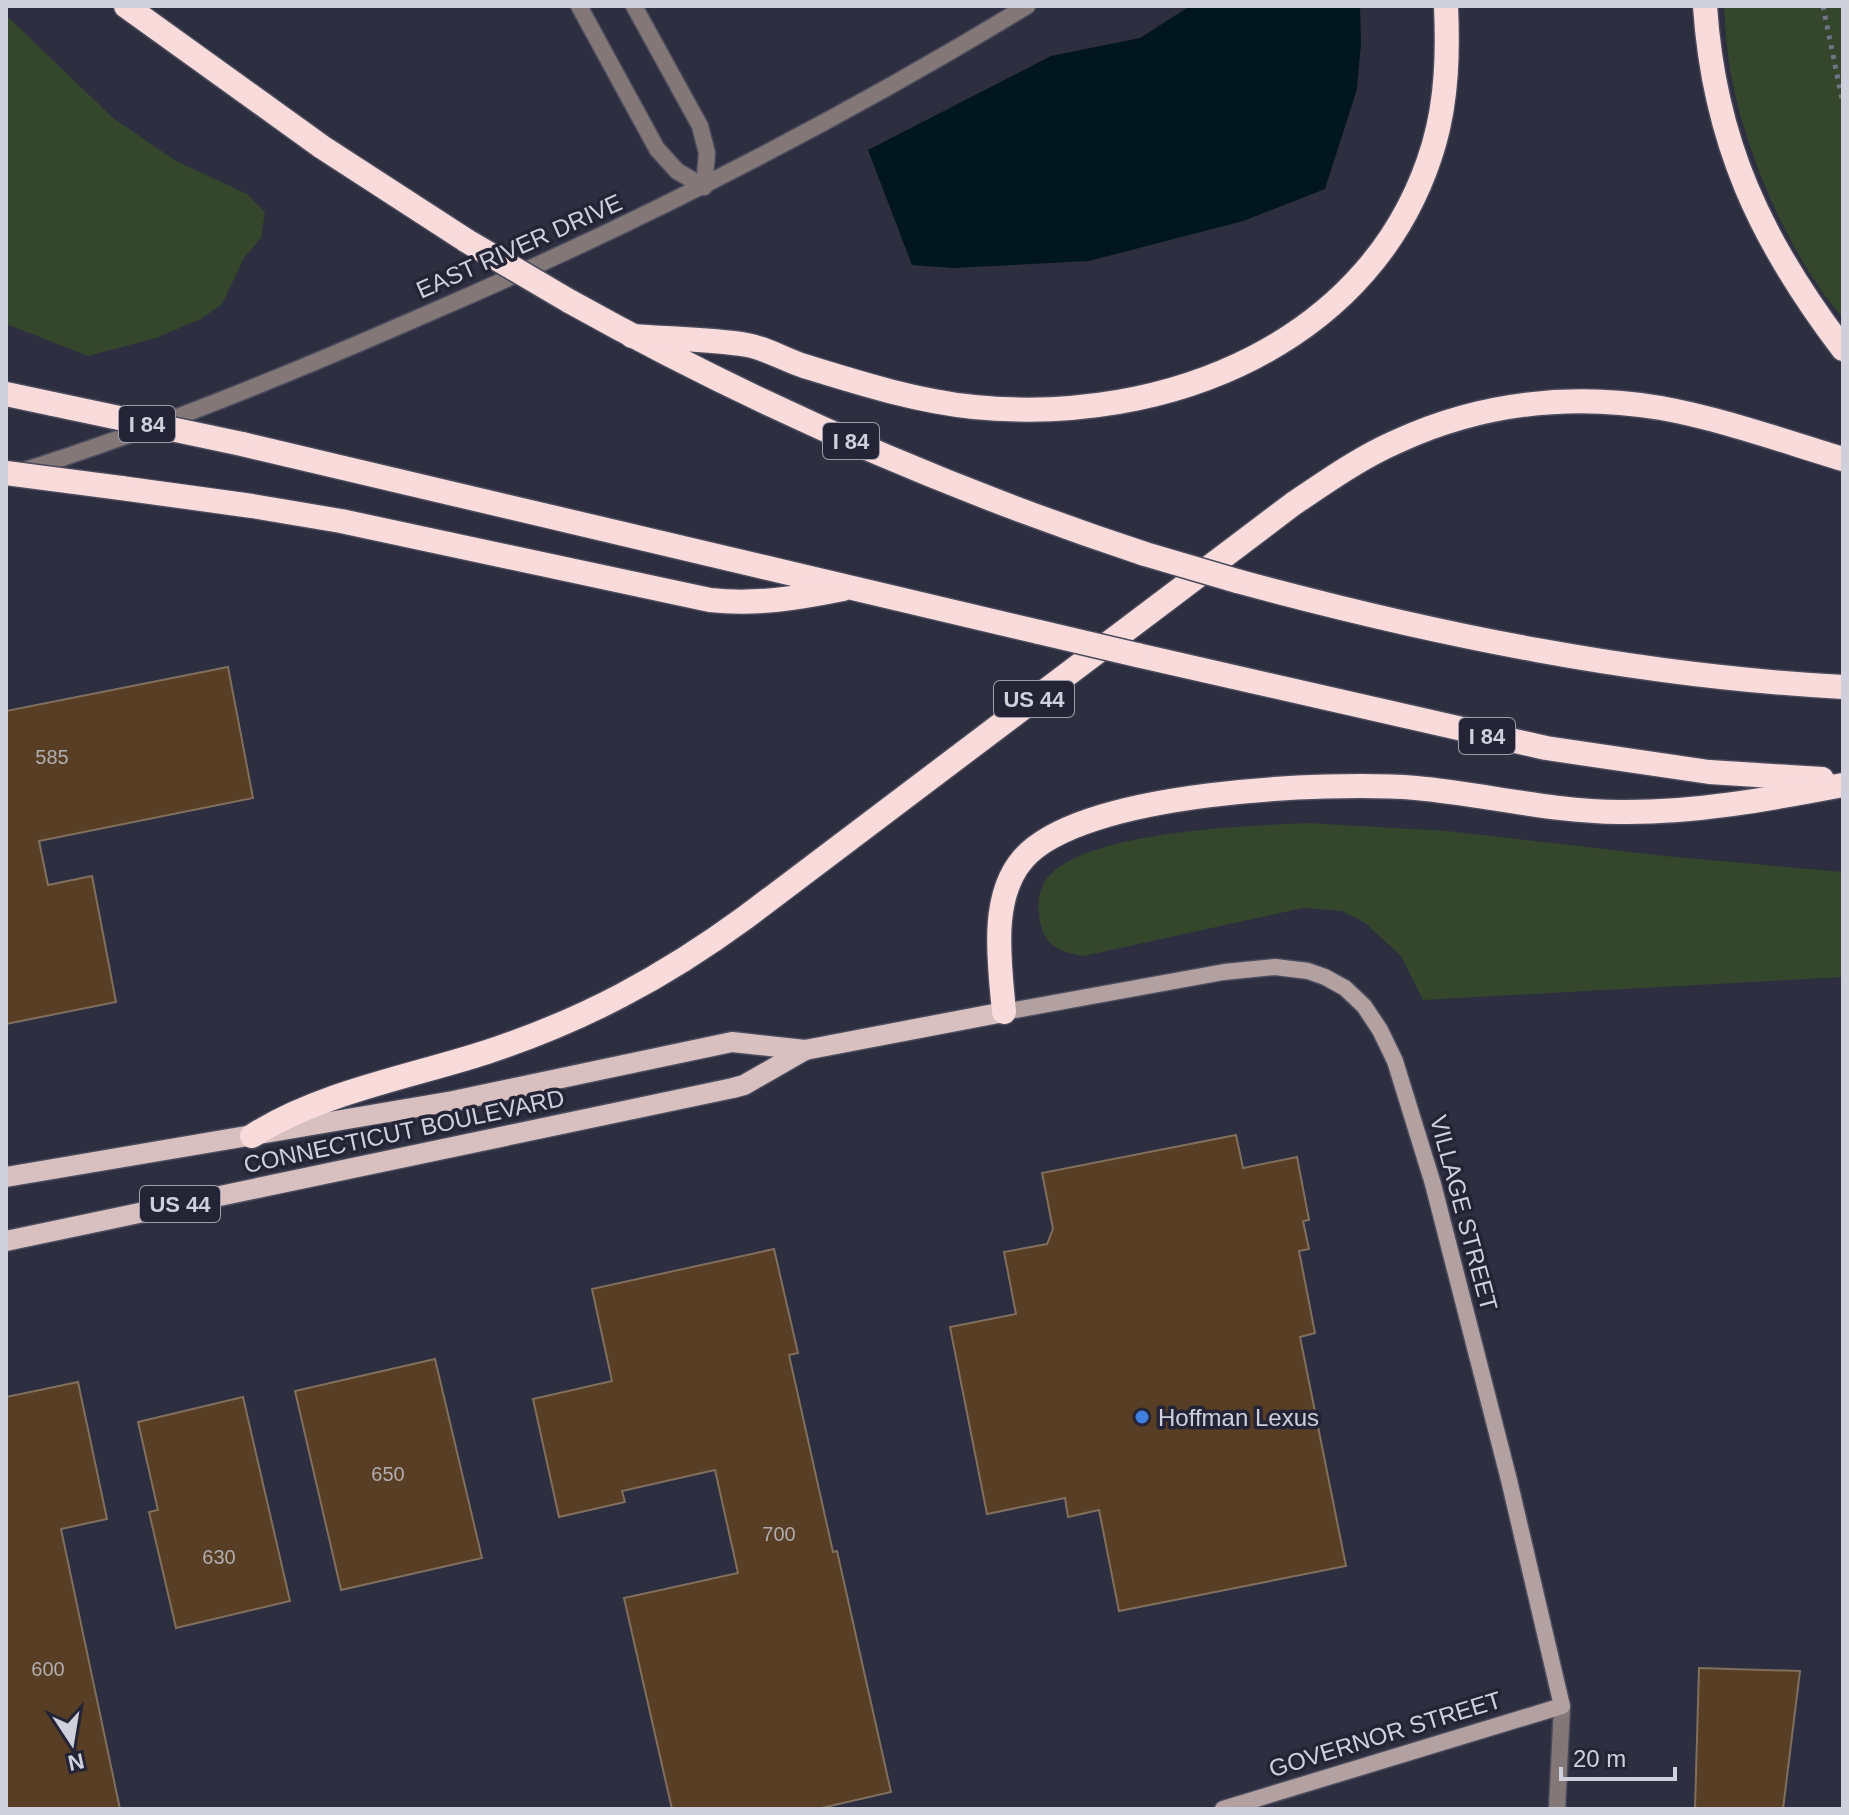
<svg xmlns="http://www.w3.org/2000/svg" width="1849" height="1815" font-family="Arial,sans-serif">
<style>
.green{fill:#34462c}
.water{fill:#01171d}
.building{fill:#573e24;stroke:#816f5e;stroke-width:2}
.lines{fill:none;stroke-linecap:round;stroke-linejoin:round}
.minor-casing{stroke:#4a4b5c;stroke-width:19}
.tertiary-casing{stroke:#4a4b5c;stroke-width:19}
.secondary-casing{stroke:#4a4b5c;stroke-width:19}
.primary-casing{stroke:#4a4b5c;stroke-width:23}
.motorway-casing{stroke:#4a4b5c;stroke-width:27}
.path{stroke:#727383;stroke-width:5;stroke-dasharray:4 6;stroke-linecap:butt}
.minor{stroke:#847778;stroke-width:16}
.tertiary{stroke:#847778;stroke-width:16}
.secondary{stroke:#b3a0a1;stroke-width:16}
.primary{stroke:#d8bfc0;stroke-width:20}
.motorway{stroke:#f9dbdc;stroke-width:24}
.motorway-bridge-casing{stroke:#4a4b5c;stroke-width:27;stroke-linecap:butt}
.motorway-bridge{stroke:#f9dbdc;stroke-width:24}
.shop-dot{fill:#3f7fe0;stroke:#242436;stroke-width:3}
.labels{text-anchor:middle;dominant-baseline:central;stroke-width:7;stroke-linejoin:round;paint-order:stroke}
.number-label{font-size:20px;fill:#b1acae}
.shield{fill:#242436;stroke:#9c9caa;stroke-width:2}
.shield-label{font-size:22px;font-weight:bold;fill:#cfd0dc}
.street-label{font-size:24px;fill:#cfd0dc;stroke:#242436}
.poi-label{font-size:24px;fill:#cfd0dc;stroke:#242436;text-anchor:start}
</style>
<rect width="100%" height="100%" fill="#2d2e40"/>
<g class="green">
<path d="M1724,6h119v312c-55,-62 -105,-180 -115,-263 -2,-16 -3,-33 -4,-49z"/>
<path d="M6,15l107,103 63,43 71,33 18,18 -4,26 -17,20 -22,46 -21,15 -45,19 -68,18 -82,-32z"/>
<path d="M1307,823l140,8 218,25 178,16v105l-420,23 -22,-44 -37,-34 -22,-11 -39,-3 -219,48c-23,-4 -39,-9 -44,-34 -2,-12 -3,-25 3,-37 27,-55 209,-59 264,-62z"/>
</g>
<path class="water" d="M1190,6h170l1,38 -4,45 -32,100 -82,32 -154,40 -136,7 -41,-3 -44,-115 183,-94 89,-18z"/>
<g class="building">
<path d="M228,667l25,131 -214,43 9,44 44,-9 24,126 -110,22v-313z"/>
<path d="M1236,1135l7,33 54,-11 12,63 -6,1 6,28 -10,2 16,82 -15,4 46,229 -227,45 -20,-101 -31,7 -3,-19 -78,16 -37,-187 66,-13 -12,-62 43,-8 6,-15 -11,-56z"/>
<path d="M774,1249l24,104 -9,2 44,197 4,-1 54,241 -74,17h-145l-48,-211 114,-25 -23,-103 -93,21 3,11 -66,15 -26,-118 79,-18 -20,-92z"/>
<path d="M435,1359l47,199 -141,32 -46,-199z"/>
<path d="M78,1382l29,137 -46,10 59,280h-114v-412z"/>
<path d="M243,1397l47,204 -114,27 -27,-116 9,-2 -20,-88z"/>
<path d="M1699,1668l101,3 -17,138h-88z"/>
</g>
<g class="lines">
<defs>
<path id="minor" d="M1557,1809l5,-103"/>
<g id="tertiary">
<path d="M579,6l78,143 20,22 27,16"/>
<path d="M634,6l66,120 7,27 -3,34"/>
<path d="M19,472c143,-45 280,-102 417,-162 204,-88 402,-189 591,-304"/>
</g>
<path id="secondary" d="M1004,1012l220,-40 51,-5 33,4 17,6 20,11 19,18 16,24 15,31 38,123 76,296 53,226 -339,103"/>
<g id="primary">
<path d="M6,1177l447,-76 279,-59 73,8 199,-38"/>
<path d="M6,1241l727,-153 11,-3 61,-35"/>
</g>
<g id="motorway">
<path d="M126,6l196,141 145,94"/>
<path d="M1705,6c9,136 56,235 138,343"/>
<path d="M569,301c183,102 376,187 576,253"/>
<path d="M632,336c38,3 78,3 115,9 19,3 38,15 57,21 55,17 112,35 170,41 192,19 402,-64 460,-263 13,-45 14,-92 12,-138"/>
<path d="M6,394l47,10"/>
<path d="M242,444l797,188"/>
<path d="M121,488l131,18 89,15 369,79c46,5 89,-2 133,-11"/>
<path d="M1237,581c199,54 400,95 606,106"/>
<path d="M1137,655l409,93 163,24 113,7"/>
<path d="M1004,1012c-4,-47 -15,-114 19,-153 58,-68 306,-78 393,-71 68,6 135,24 204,24 75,1 150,-13 223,-27"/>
<path d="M252,1136c69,-44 158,-59 235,-84 97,-32 177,-75 259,-135l547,-413c34,-23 68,-47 105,-63 83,-38 173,-48 263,-33 61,11 122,33 182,51"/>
</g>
</defs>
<use href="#minor" class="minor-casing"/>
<use href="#tertiary" class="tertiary-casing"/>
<use href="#secondary" class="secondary-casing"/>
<use href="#primary" class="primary-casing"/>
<use href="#motorway" class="motorway-casing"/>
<path class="path" d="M1823,6l20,98"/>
<use href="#minor" class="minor"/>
<use href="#tertiary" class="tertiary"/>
<use href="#secondary" class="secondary"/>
<use href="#primary" class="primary"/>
<use href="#motorway" class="motorway"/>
<defs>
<g id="motorway-bridge">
<path d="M467,241l102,60"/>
<path d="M53,404l189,40"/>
<path d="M6,473l115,15"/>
<path d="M1145,554l92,27"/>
<path d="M1039,632l98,23"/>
</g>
</defs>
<use href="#motorway-bridge" class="motorway-bridge-casing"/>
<use href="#motorway-bridge" class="motorway-bridge"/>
</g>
<circle class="shop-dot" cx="1142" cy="1417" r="8"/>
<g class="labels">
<g class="number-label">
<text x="52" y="757">585</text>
<text x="388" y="1474">650</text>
<text x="779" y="1534">700</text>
<text x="219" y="1557">630</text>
<text x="48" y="1669">600</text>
</g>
<g class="shield">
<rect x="119" y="406" width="56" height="36" rx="6"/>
<rect x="823" y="423" width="56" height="36" rx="6"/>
<rect x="994" y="681" width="80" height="36" rx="6"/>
<rect x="1459" y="718" width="56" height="36" rx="6"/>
<rect x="140" y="1186" width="80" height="36" rx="6"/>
</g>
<g class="shield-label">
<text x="147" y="424">I 84</text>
<text x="851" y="441">I 84</text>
<text x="1034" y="699">US 44</text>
<text x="1487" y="736">I 84</text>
<text x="180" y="1204">US 44</text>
</g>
<g class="street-label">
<text transform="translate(519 246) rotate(-24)">EAST RIVER DRIVE</text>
<text transform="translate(404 1131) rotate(-12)">CONNECTICUT BOULEVARD</text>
<text transform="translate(1464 1213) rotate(75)">VILLAGE STREET</text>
<text transform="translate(1385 1734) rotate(-17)">GOVERNOR STREET</text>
</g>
<g class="poi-label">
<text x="1158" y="1417">Hoffman Lexus</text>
</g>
</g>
<rect width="1849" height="1815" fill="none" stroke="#cfd0dc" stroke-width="16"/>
<g transform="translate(72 1743) rotate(168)" stroke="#242436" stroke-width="6" paint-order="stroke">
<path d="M0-6L14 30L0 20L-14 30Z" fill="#cfd0dc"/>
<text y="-12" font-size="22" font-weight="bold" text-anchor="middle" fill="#cfd0dc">N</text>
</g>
<path d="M1561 1767v12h114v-12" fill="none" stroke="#cfd0dc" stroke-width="4"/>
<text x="1573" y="1767" font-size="24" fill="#cfd0dc" stroke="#242436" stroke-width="6" paint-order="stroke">20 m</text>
</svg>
